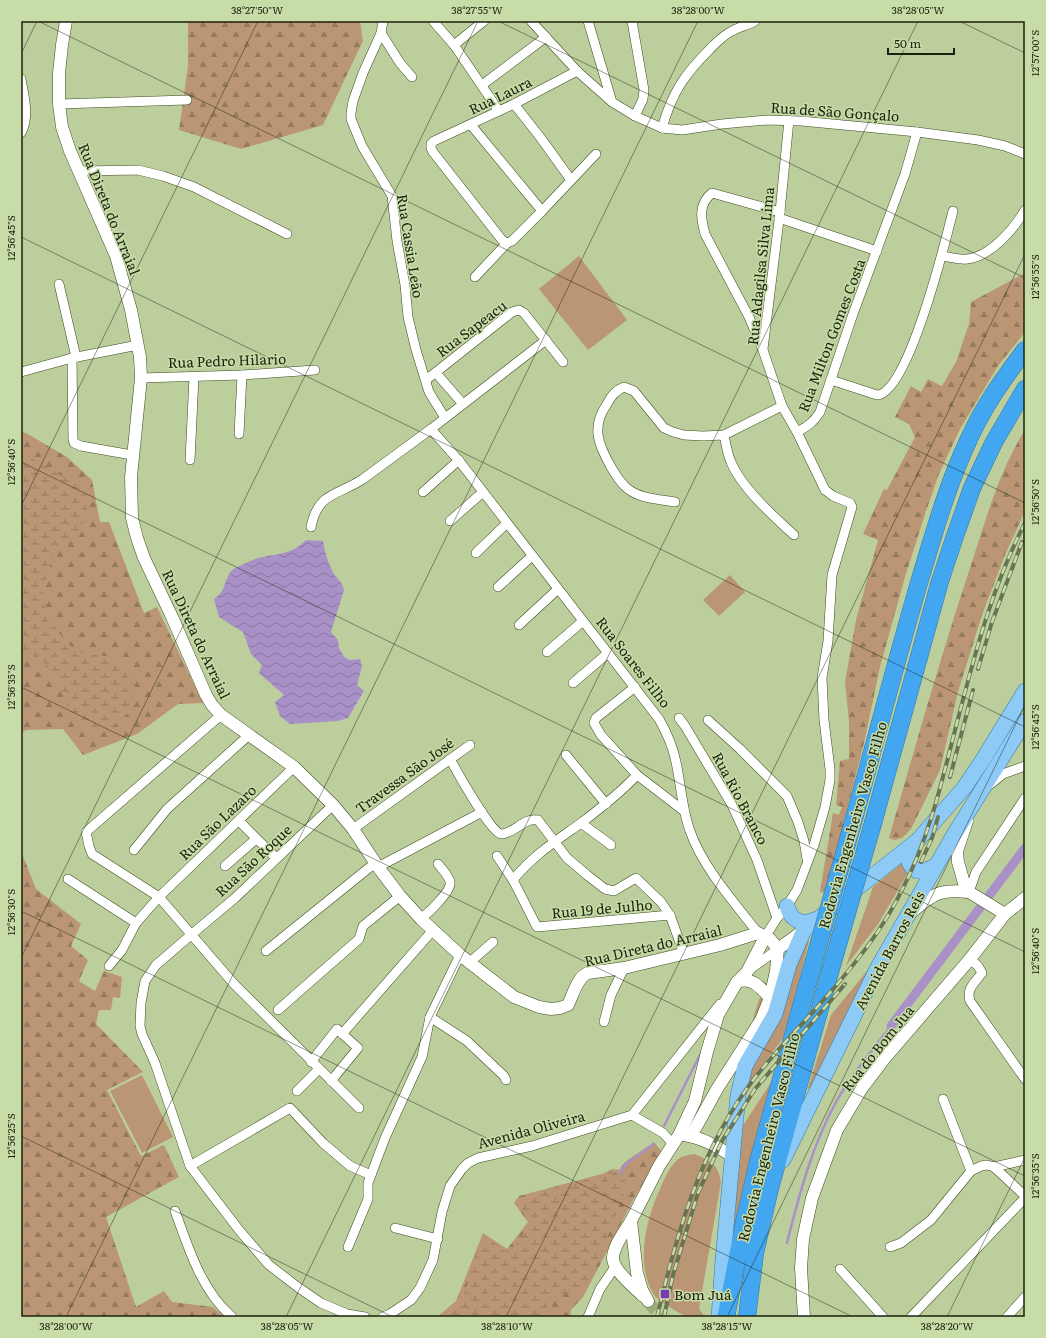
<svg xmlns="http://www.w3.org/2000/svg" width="1046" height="1338" font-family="Literata,serif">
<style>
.grass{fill:#ba9674}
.forest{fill:url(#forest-firs)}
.wetland{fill:url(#wetland-marsh)}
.water{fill:url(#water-waves)}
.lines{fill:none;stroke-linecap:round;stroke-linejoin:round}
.stream{stroke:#a991c7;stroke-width:2.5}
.canal{stroke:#a991c7;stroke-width:9}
.tertiary-tunnel{stroke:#9cab80;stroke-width:12;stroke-dasharray:12 6;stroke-linecap:butt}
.minor-casing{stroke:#3d4c1e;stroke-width:10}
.tertiary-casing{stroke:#3d4c1e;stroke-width:13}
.primary-casing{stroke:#3577a1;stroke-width:16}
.motorway-casing{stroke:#3577a1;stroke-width:18}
.minor{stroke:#fff;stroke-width:9}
.tertiary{stroke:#fff;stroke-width:12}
.primary{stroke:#8ecaf6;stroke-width:15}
.motorway{stroke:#43a6f0;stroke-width:17}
.rail-casing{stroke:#687452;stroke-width:4}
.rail{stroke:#c8dca8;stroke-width:2.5;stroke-dasharray:8;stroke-linecap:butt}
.motorway-bridge-casing{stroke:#3577a1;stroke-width:18;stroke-linecap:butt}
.motorway-bridge{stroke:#43a6f0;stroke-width:17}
.ticks{fill:none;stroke:#1b210e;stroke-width:1;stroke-opacity:0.45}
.poi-dot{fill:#783bb0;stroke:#c8dca8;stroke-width:1.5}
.labels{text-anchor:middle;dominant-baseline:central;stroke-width:3;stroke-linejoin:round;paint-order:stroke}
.street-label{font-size:14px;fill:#1b210e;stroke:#c8dca8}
.poi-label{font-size:14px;fill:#1b210e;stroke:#c8dca8;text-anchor:start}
.neatline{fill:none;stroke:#1b210e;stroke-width:1.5}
.ticks-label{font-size:10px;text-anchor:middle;fill:#1b210e}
</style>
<defs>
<pattern id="forest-firs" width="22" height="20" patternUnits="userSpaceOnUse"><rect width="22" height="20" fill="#ba9674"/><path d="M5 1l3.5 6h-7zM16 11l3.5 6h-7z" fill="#967a5e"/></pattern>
<pattern id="wetland-marsh" width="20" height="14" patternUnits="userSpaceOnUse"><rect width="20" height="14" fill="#ba9674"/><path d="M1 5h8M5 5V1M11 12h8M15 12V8" fill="none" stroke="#967a5e"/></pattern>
<pattern id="water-waves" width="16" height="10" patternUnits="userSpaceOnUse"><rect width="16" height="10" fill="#a991c7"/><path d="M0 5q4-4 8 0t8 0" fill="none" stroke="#8976a0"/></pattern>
</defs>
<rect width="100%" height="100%" fill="#bcce9c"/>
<g class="grass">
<path d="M348,21h12l3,20z"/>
<path d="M579,256l48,64 -39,30 -49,-61z"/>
<path d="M730,575l15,17 -26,24 -16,-16z"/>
<path d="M902,863l6,10 -30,51 -32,42 27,-79z"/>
<path d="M809,941l-24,95 -41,53c4,-51 8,-103 49,-140 4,-4 11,-6 16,-8z"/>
<path d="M871,966l-59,124 -4,-2 23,-73z"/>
<path d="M142,1075l31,62 -31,16 -32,-62z"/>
<path d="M774,1078l-31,110 -10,48 9,-109z"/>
<path d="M694,1154c17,7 24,9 27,28l-22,127 6,8c-7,0 -15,1 -21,-2 -6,-2 -28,-16 -30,-20 -19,-31 -8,-76 6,-106 4,-10 9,-21 17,-29 5,-4 11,-5 17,-6z"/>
</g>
<g class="forest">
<path d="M188,21h160l15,20 -40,84 -82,24 -62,-19 9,-64z"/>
<path d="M1025,273v59l-27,34 -38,63 -21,45 -14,40 -20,63 -25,90 -16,76 -38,150 -6,-1 13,-79 6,2 3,-8 -6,-2 4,-44 9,-2v-38l-4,-39 11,-62 22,-80 -15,-6 21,-45 3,1 28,-53 -6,-13 -14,-7 16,-31 10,6 7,-13 14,7 14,-24 13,-38 2,-22z"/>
<path d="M1025,430v81l-20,44 -23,60 -24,77 -18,78 -29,59 -9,9 -8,2 -5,-2c26,-91 52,-183 82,-273 15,-46 28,-94 54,-135z"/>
<path d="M21,432l5,1 41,24 25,23 8,42h9l35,91 13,-6 46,96 -25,1 -41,30 -54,21 -20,-26 -37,1 -5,3z"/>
<path d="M21,851l15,38 45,35 -10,22 17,14 -9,21 16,10 9,-20 18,6 -2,21 -7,-1 -2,13h-12l-3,14 47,48 -36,18 34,66 23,-11 15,32 -73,40 30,90 28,-16 8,11 41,5 11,10h-78l-2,-3 -3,3h-120z"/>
<path d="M654,1142l7,9 -30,53 -29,57 -19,36 -12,13 -1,7h-133l19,-16 27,-68 24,16 21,-27 -14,-19 5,-7 83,-22 10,-5 7,1 6,-8z"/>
</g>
<g class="wetland">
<path d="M21,453l5,2 53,31 8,10v19l-8,18 -15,10 -11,12 -10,36 3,22 20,30 16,10 31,4 20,20 -1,22 -4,14 -15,14 -21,3 -21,-10c-6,-24 -13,-50 -36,-64 -4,-3 -9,-5 -14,-7z"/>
<path d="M614,1172l5,2 6,6 -1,13c-11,26 -19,55 -32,80 -2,5 -4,10 -7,14 -11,13 -39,-4 -38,30h-104l11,-10 10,-12 16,-51 5,-4h5l15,11 6,-1 19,-25 1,-5 -9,-11 -2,-5 2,-4 8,-5z"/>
</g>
<path class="water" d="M306,540l17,1c2,12 5,22 11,33 4,6 9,9 10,16l-13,42 7,8 1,8 5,9 6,3 10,-1 2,7 -5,19 7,6 -16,27 -10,3 -48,3 -10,-8 -5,-14 9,-7 -25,-22 3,-8 -11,-11 -8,-22 -24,-15 -5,-18c12,-7 10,-20 18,-29 4,-3 10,-5 14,-7 22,-12 40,-3 60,-23z"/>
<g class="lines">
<g class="stream">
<path d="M664,1126l38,-75"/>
<path d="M619,1174l8,-11 27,-19"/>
<path d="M787,1243c12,-48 25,-97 49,-141 15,-27 36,-51 55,-76"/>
</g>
<path class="canal" d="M891,1026l134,-178"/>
<path class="tertiary-tunnel" d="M648,1301l6,8 9,8"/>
<defs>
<g id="minor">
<path d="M383,21l-2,12 19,30 12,14"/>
<path d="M433,21l21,24 45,66"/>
<path d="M531,21l46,50 35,31"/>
<path d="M588,21l24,81 23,14 27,12 20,2 40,-6 45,-4 34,1 116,11 61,8 27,6 20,8"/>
<path d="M632,21l12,69 -1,9 -8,17"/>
<path d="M381,33l-18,40 -10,28 -2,12v6l11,27 30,50 5,45 8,44 3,32 8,33 13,42 16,26"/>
<path d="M454,45l30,-24"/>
<path d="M21,79c3,18 9,37 0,54"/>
<path d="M482,85l64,-48"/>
<path d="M59,104l128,-4"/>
<path d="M514,104l26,33 31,43"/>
<path d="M471,125l71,86"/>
<path d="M662,128c10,-35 22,-53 47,-78 7,-7 14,-15 23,-19 7,-4 16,-6 23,-10"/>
<path d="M80,171l58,-1 25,6 31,11 93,47"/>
<path d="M779,218l98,33"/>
<path d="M507,243l-5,-3 -69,-88 -2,-4v-4l3,-3 80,-37 63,-33"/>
<path d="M942,256c8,1 17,4 25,3 23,-2 47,-30 58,-49"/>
<path d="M475,277l32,-34 5,-2 30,-30 54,-57"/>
<path d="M59,284l17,73"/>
<path d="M763,349l17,-137 9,-92"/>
<path d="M72,358l1,81 1,4 7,3 51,9"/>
<path d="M21,372l51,-14 66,-13"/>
<path d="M436,373l27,31"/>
<path d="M141,378l101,-3 73,-5"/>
<path d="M426,380l86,-68 7,-2 5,3 39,49"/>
<path d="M831,380l46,15c31,0 69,-156 76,-184"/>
<path d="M431,429l29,33 199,257c8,14 14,28 17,43 5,23 6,47 14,69 13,37 44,71 68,102"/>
<path d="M797,432c11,-6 17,-10 23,-20l33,-98 52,-140 12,-42"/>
<path d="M239,434l3,-59"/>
<path d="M724,435c2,9 3,18 7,27 10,25 43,55 63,73"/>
<path d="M190,460l4,-83"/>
<path d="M423,492l36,-32"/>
<path d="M675,502c-16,-3 -34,-3 -47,-13 -8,-6 -12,-14 -17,-22 -13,-23 -20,-40 -4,-63 4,-8 9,-14 17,-17l10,4 30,37 9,4 11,3 19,1 21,-1 58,-29"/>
<path d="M450,521l33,-29"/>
<path d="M311,527c7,-35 26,-31 52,-48l68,-50 115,-89"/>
<path d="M476,553l31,-30"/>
<path d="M498,587l34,-31"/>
<path d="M519,625l39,-36"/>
<path d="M547,652l36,-31"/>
<path d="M573,683l35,-30"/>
<path d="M635,687l-39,31 -2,5 7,12 36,40 47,36"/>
<path d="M221,715l-135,117 3,14 3,8 67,43 75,87 125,124"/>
<path d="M679,718l6,8 47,79 25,55 20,58"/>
<path d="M708,720l32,29 47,47 11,26 6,19 3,18"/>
<path d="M566,755l40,49"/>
<path d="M450,759c6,11 41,74 51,75 13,0 23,-17 37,-14l29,38 20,17 18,14 9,2 22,-13 25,24 9,13 14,39"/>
<path d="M988,786l15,-12 22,-8"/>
<path d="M333,805l-98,93 -43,36 -36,31 -11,16 -4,22 -1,23 2,8 13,29 35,103 49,64 30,35 30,23 22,15 26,11 18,3"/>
<path d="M239,821l37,37"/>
<path d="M581,823l30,22"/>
<path d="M353,829l117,-84"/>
<path d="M134,850l33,-41 82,-74"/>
<path d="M497,856l16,24 24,47 133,-12"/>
<path d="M225,866l31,-27"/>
<path d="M378,867l104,-55"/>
<path d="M68,879l68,44"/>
<path d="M513,880c19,-24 43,-39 68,-57 20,-15 39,-30 56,-48"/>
<path d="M969,892l7,-20 49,-74"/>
<path d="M421,919c7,-6 31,-28 29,-37 -1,-6 -8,-13 -12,-18"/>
<path d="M765,937l12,-19 10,-12 10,-16 17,-45 11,-38 5,-27v-11l-6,-49 -2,-42 6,-37 4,-66 20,-68 -2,-4 -17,-7 -8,-6 -28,-58 -15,-26 -19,-56 -14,-33 -44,-83c-4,-15 -7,-30 7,-41l68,19"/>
<path d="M266,951l109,-88"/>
<path d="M970,959l8,7 4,7c-7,10 -16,15 -12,28l55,78"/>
<path d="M470,962l23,-20"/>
<path d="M109,966l13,-16 14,-27 23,-26 135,-130"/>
<path d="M749,970l29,-21"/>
<path d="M278,1010l81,-71 4,-13 37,-30"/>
<path d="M430,1017l37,24 37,35 2,4"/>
<path d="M604,1022l7,-27 13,-27"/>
<path d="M342,1034l91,-104"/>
<path d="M311,1062l26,-33 21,19 -27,33"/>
<path d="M297,1091l22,-22"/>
<path d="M943,1099l28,72"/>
<path d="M632,1115l31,18 10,11"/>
<path d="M190,1166l100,-58 33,35 27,23 21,9"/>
<path d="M994,1167l31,29"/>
<path d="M175,1211c14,38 26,79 57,106"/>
<path d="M395,1228l43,11"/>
<path d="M348,1247l20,-48v-16l17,-45 37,-81 8,-40 30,-62"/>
<path d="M890,1247l11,-4 30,-23 40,-49 10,-5 6,-1 7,2 31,-7"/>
<path d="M840,1269l43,48"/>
<path d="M383,1317l7,-3 21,-14 9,-12 13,-28 9,-48 8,-26 12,-17 6,-6 10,-5 54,-12 100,-31 88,-111"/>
<path d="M588,1317l12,-28 15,-22"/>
<path d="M911,1317l114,-119"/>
<path d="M1007,1317l18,-20"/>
</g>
<g id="tertiary">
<path d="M66,21l-4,24 -3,28v31l3,23 8,24 46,105 15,54 9,47 1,21 -10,99 1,41 5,20 7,20 28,59 34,78 6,10 9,10 73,52 39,38 20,24 25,38 22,29 21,23 39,36 54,42 25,10 12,2 9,-1 8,-3c5,-10 9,-28 20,-32l36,-5 96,-23 38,-12 12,6 8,10"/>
<path d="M967,821l-10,30 1,11 6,21 5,9 36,22"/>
<path d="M913,911c21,-18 28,-22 56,-19"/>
<path d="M737,982c15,-6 24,6 33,16"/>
<path d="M684,1135c19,3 32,11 48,21"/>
<path d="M691,1136l26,-47 44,-69 9,-22 6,-27 2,-22 26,-19"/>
<path d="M631,1221c-6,10 -17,24 -18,36 -1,13 21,30 30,39"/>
<path d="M648,1301l-6,-11 -5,-17 -6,-52 28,-55 20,-31 16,-34 12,-49 11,-37 19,-33 10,-10 18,-35"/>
<path d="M804,1317l-3,-49 2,-29 9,-41 25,-68 25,-42 22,-29 86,-100 35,-45 20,-16"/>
</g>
<g id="primary">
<path d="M916,843c-3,4 -7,10 -7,15 -1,3 1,6 3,9 7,8 15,3 23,-1"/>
<path d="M787,906c4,15 15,20 30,13"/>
<path d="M783,1160l94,-191 78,-136 70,-112"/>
<path d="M719,1317l4,-57 15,-165 7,-29 30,-52 14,-49 15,-35 113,-89 47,-53 20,-30 41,-67"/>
</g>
<g id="motorway">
<path d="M873,823l67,-242 14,-42 18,-51 22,-46 31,-53"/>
<path d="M850,833c24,-86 46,-172 71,-257 14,-46 27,-93 48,-137 14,-32 35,-61 56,-89"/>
<path d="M726,1317l18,-94 14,-61 48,-173"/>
<path d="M747,1317l8,-64 15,-65 60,-216"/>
</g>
</defs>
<use href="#minor" class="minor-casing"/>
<use href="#tertiary" class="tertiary-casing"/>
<use href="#primary" class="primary-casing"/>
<use href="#motorway" class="motorway-casing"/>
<use href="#minor" class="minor"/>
<use href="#tertiary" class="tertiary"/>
<use href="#primary" class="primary"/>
<use href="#motorway" class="motorway"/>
<defs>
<g id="rail">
<path d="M978,669l14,-47 30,-80"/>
<path d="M950,777l23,-87"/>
<path d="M921,862l11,-24 6,-21"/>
<path d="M657,1317c20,-84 43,-168 97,-238 26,-34 58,-64 85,-97 24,-28 47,-59 63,-92 25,-48 38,-100 51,-152 19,-73 37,-148 72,-215"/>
<path d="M664,1317l9,-42 25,-82 24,-52 33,-52 90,-105"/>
</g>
</defs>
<use href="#rail" class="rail-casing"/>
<use href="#rail" class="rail"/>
<defs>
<g id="motorway-bridge">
<path d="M830,972l43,-149"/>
<path d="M806,989l44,-156"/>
</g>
</defs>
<use href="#motorway-bridge" class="motorway-bridge-casing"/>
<use href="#motorway-bridge" class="motorway-bridge"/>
</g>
<path class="ticks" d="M38,21l987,482M498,21l527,257M959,21l66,32M21,54l16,-33M21,237l1004,490M21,462l1004,490M21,506l237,-485M21,687l1004,489M21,911l832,406M21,958l457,-937M21,1136l372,181M66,1317l632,-1296M286,1317l632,-1296M506,1317l519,-1063M727,1317l298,-612M947,1317l78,-160"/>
<rect class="poi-dot" x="660" y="1289" width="10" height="10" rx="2"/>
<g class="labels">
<g class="street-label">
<text transform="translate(500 95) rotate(-26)">Rua Laura</text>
<text transform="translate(835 111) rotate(4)">Rua de São Gonçalo</text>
<text transform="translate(110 209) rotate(68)">Rua Direta do Arraial</text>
<text transform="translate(411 246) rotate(81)">Rua Cassia Leão</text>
<text transform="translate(760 266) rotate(-84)">Rua Adagilsa Silva Lima</text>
<text transform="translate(471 328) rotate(-37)">Rua Sapeacu</text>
<text transform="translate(831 335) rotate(-69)">Rua Milton Gomes Costa</text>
<text transform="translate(227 360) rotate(-2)">Rua Pedro Hilario</text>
<text transform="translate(197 634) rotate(65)">Rua Direta do Arraial</text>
<text transform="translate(634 662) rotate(52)">Rua Soares Filho</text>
<text transform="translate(404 775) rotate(-36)">Travessa São José</text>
<text transform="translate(741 798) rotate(62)">Rua Rio Branco</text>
<text transform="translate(217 822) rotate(-44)">Rua São Lazaro</text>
<text transform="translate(852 825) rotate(-74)">Rodovia Engenheiro Vasco Filho</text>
<text transform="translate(253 860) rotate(-43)">Rua São Roque</text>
<text transform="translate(602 908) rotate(-5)">Rua 19 de Julho</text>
<text transform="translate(653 945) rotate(-13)">Rua Direta do Arraial</text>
<text transform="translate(889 950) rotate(-62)">Avenida Barros Reis</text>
<text transform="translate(877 1048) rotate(-51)">Rua do Bom Jua</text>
<text transform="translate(531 1129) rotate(-15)">Avenida Oliveira</text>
<text transform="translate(768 1137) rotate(-76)">Rodovia Engenheiro Vasco Filho</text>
</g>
<g class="poi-label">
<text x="674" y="1294">Bom Juá</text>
</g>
</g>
<rect width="1046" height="1338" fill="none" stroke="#c8dca8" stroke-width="44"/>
<path d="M888 48v6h66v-6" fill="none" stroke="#1b210e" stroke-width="2"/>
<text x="894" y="48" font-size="12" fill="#1b210e" stroke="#c8dca8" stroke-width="3" paint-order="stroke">50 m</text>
<rect x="22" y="22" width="1002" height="1294" class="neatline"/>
<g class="ticks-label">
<text x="257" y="14">38°27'50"W</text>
<text x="477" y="14">38°27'55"W</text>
<text x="698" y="14">38°28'00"W</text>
<text x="918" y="14">38°28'05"W</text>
<text transform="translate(1035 53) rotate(-90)" y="4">12°57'00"S</text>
<text transform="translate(11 238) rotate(-90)" y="4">12°56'45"S</text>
<text transform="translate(1035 277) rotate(-90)" y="4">12°56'55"S</text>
<text transform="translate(11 462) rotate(-90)" y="4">12°56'40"S</text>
<text transform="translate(1035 502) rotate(-90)" y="4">12°56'50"S</text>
<text transform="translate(11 687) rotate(-90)" y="4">12°56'35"S</text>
<text transform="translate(1035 727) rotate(-90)" y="4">12°56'45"S</text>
<text transform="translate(11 912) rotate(-90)" y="4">12°56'30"S</text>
<text transform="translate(1035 951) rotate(-90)" y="4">12°56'40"S</text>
<text transform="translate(11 1136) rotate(-90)" y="4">12°56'25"S</text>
<text transform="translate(1035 1176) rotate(-90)" y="4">12°56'35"S</text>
<text x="66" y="1330">38°28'00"W</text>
<text x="287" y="1330">38°28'05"W</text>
<text x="507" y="1330">38°28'10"W</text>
<text x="727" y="1330">38°28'15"W</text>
<text x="947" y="1330">38°28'20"W</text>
</g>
</svg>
